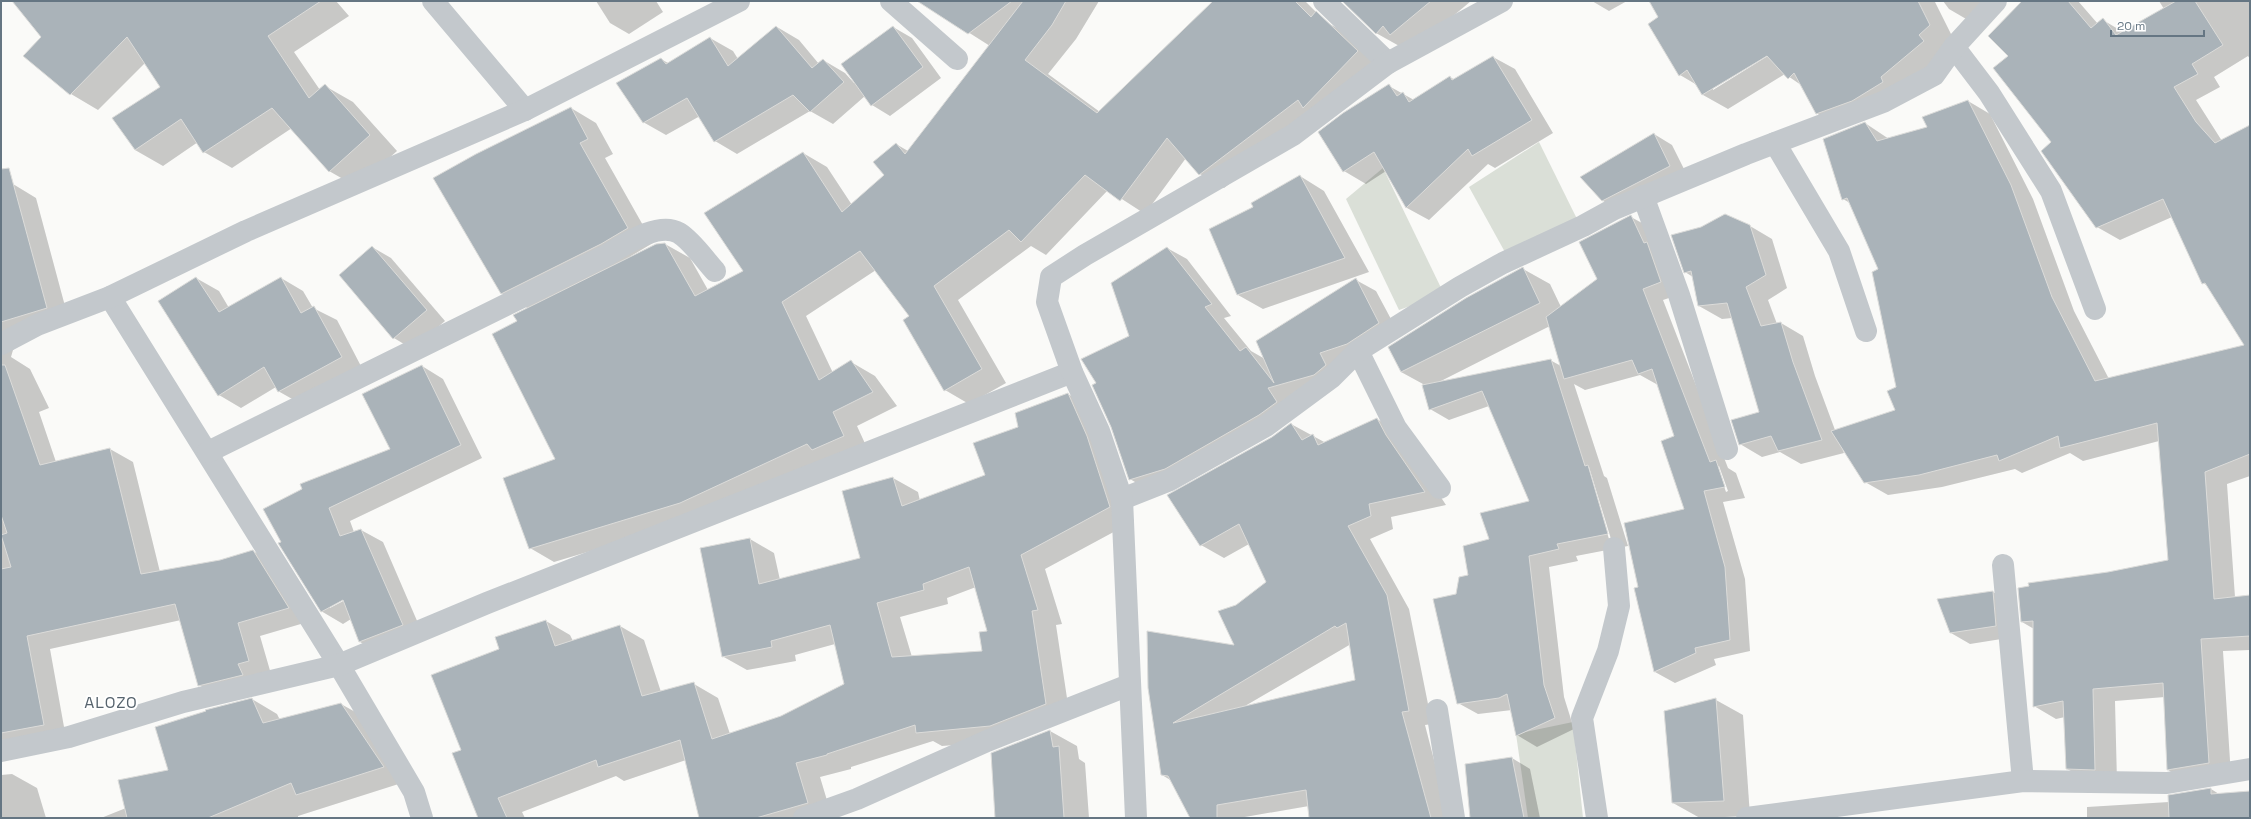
<svg xmlns="http://www.w3.org/2000/svg" width="2251" height="819" font-family="'Space Grotesk',sans-serif">
<style>
.green{fill:#dadfd7}
.shadow{fill:#0003;fill-rule:evenodd}
.building{fill:#aab3b9;stroke:#dcdcda;fill-rule:evenodd}
.lines{fill:none;stroke-linecap:round;stroke-linejoin:round}
.minor{stroke:#c3c8cc;stroke-width:22}
.labels{text-anchor:middle;dominant-baseline:central;stroke-width:4;stroke-linejoin:round;paint-order:stroke}
.quarter-label{font-size:16px;letter-spacing:1px;fill:#57646e;stroke:#fff}
</style>
<rect width="100%" height="100%" fill="#fafaf8"/>
<g class="green">
<path d="M1539,142l40,81 -73,31 -37,-67z"/>
<path d="M1383,168l61,126 -45,16 -53,-111z"/>
<path d="M1573,722l10,96h-55l-12,-84z"/>
</g>
<g class="shadow">
<path d="M13,1h323l13,15 -55,36 26,38 5,-4 28,16 44,49 -40,36 -28,-16 -37,-43 -60,40 -28,-16 -6,-10 -35,24 -28,-16 26,-63 -16,-24 -47,47 -27,-16 -28,-57z"/>
<path d="M596,1h60l7,11 -34,22 -19,-11z"/>
<path d="M919,1h180l-23,38 -28,35 52,38 115,-111h90l21,21 25,14 31,30 -158,122 -24,-14 -14,-16 -41,56 -37,-24 -62,65 -15,-9 -73,54 48,83 -37,21 -24,-14 -35,-73 -34,-47 -70,46 27,57 18,-11 24,14 22,30 -40,20 11,24 -164,67 -150,45 -24,-14 27,-89 -39,-137 11,-13 -28,-16 70,-185 25,15 17,31 -8,4 48,85 -22,13 1,1 33,-13 25,14 18,32 36,-19 59,-118 24,14 25,38 34,-30 10,-31 12,7 82,-105z"/>
<path d="M1348,1h123l-56,47 -14,-1 -25,-14z"/>
<path d="M1592,1h35l-18,10z"/>
<path d="M1689,1h249l-3,1 19,38 -6,16 -107,72 -25,-15 -15,-28 -16,-11 -57,35 -25,-14 -6,-10 -17,-10zM1770,53l1,1 -58,36v-3z"/>
<path d="M1943,1h56l-26,22 -24,-14z"/>
<path d="M2023,1h55l20,23 5,-4 20,12 41,-23 -5,-8h91v58l-2,-3 -34,21 6,10 -24,13 26,41 28,-15v350l-23,8 8,113 15,-1v54l-27,1 8,125 -41,7 -22,-13 -3,-73 -50,4 2,81 -27,-1 -23,-12 -2,-52 -9,2 -22,-13v-77l-12,-7 86,-49 61,-12 -10,-120 -76,20 -13,-8 -48,20 -7,-4 -73,18 -54,8 -23,-13 -24,-36 3,7 -43,11 -21,-12 -18,5 -22,-13 20,-31 -28,-95 -10,1 -23,-13 -6,-29 -8,-5 65,-46 22,13 15,49 -19,12 9,24 4,-1 22,13 12,40 20,54 61,-19 2,-23 -18,-118 -30,-67 -7,-4 22,-76 24,16 40,-12 39,-26 22,13 43,85 41,112 35,68 136,-33 -37,-60 -5,-3 -31,-66 -52,23 -23,-13 -45,-84 -42,-87z"/>
<path d="M777,27l22,13 20,24 4,-4 22,13 9,10 39,-56 19,11 29,40 -51,38 -18,-11 -7,-9 -32,28 -23,-13 -73,43 -22,-13 -15,-25 -34,19 -23,-13 18,-63 7,4 42,-25 23,13 5,8z"/>
<path d="M1493,57l22,12 38,64 -58,35 -7,-4 -59,56 -22,-12 -21,-37 -20,13 -22,-13 45,-85 25,14 36,-23 5,3z"/>
<path d="M1654,134l18,11 16,32 -67,34 -18,-10z"/>
<path d="M1300,176l24,15 45,81 -106,37 -25,-14 -28,-65 45,-23z"/>
<path d="M13,184l23,14 33,123 -50,24 -6,5 -2,7 19,12 19,39 -10,4 17,50 54,-13 23,13 27,110 60,-11 33,-10 23,14 35,56 -51,15 11,38 -49,24 -23,-13 -18,-65 -131,29 16,89 -65,2v-547z"/>
<path d="M1631,217l20,11 30,66 -18,6 65,168 8,5 9,25 -22,4 22,77 5,72 -36,8 2,6 -41,18 -20,-11 -20,-83 4,-1 46,-79 -10,-72 -17,-52 -18,-10 -55,15 -11,-6 30,92 3,2 21,68 -52,10 2,5 -29,6 15,130 10,32 -37,18 -20,-12 -5,-25 -34,4 -20,-11 -2,-108 34,-55 41,-38 -42,-96 -40,14 -19,-11 -7,-25 -22,-12 122,-103 27,15 11,23 37,-27zM1550,326l11,40 -11,-6 -111,22zM1717,466h2l9,25 -2,1zM1587,467h2l22,72h-2z"/>
<path d="M372,247l19,11 54,63 -33,28 -18,-11z"/>
<path d="M1167,248l20,11 44,57 -7,2 27,33 14,8 91,-79 20,11 23,43 -249,157 -20,-12 -33,-95 34,-47z"/>
<path d="M196,278l23,13 10,17 52,-30 22,13 10,17 24,12 26,50 -62,34 -23,-13 -2,-4 -35,21 -22,-13z"/>
<path d="M422,366l21,13 39,79 -132,63 4,11 7,-2 22,12 41,95 -42,17 -22,-12 -9,-23 -8,5 -22,-13 -42,-67 113,-94zM346,597l1,2 -17,9v-2z"/>
<path d="M1068,394l24,14 42,113 -89,48 17,55 -6,1 14,93 -55,22 -73,6 -9,-5 -82,26v2l-31,8 12,40 -1,1h-130l-15,-58 -62,21 -8,-5 -94,36 3,6h-46l-17,-68 39,-101 45,-28 24,14 3,6 47,-15 24,14 17,52 33,-8 24,14 12,36 51,-18 64,-32 -10,-40 -40,11 1,6 -49,9 -25,-14 28,-117 24,14 6,27 81,-22 -18,-67 50,-13 25,14 2,9 66,-25 33,-49zM976,587l12,45 -5,20 -71,5 -12,-40 48,-13 -1,-6z"/>
<path d="M1377,419l23,14 9,16 37,56 -55,12 2,12 -23,10 39,70 23,115 -7,1 24,93h-139l-1,-12 -70,12h-48l-19,-37 -10,-6 -13,-87 87,-41 1,-42 31,-23 -19,-38 -25,14 -23,-13 72,-107 18,-14 35,19zM1351,644l5,36 -111,26z"/>
<path d="M1993,592l18,11 3,34 -44,7 -19,-11z"/>
<path d="M252,699l25,15 3,6 61,-16 25,14 42,63 -110,35v2h-197l25,-10z"/>
<path d="M1716,700l27,15 7,101 -50,2 -27,-15 -8,-91z"/>
<path d="M1050,731l27,15 2,13 6,4 4,55h-93z"/>
<path d="M1512,758l18,11 10,49h-69z"/>
<path d="M12,774l25,14 9,30h-45v-43z"/>
<path d="M2211,789l8,5 31,-2v26h-163v-11l82,-5z"/>
</g>
<g class="building">
<path d="M12,1h309l-53,35 41,62 16,-14 45,51 -41,37 -57,-64 -69,45 -22,-34 -46,31 -23,-32 48,-31 -33,-50 -57,58 -47,-39 18,-19z"/>
<path d="M917,1h95l-44,33z"/>
<path d="M1023,1h43l-14,24 -27,35 72,53 116,-112h82l16,16 5,-6 42,40 -55,57 -5,-8 -99,75 -32,-37 -47,63 -35,-26 -64,67 -12,-12 -75,56 48,83 -38,22 -41,-71 6,-4 -49,-65 -78,51 37,78 32,-20 22,32 -40,20 11,24 -32,14 -5,-6 -127,59 -151,46 -26,-71 52,-19 -63,-125 25,-13 -4,-6 143,-71 9,-1 30,53 48,-25 -39,-58 99,-61 39,60 42,-37 -11,-13 23,-19 9,11z"/>
<path d="M1342,1h89l-41,34 -7,-9 -7,8z"/>
<path d="M1649,1h269l12,24 -11,10 5,6 -43,36 2,5 -31,19 -36,13 -22,-41 -6,6 -21,-23 -65,39 -15,-25 -8,6 -31,-52 10,-7z"/>
<path d="M2022,1h46l23,27 12,-10 13,17 60,-34h19l28,44 -31,19 6,10 -24,13 22,35 19,21 35,-18v329l-45,18 9,127 36,-4v41l-49,3 8,124 -42,7 -4,-87 -70,6 2,81 -29,-1 -3,-68 -30,6v-86l-12,1 -3,-34 11,-2 -1,-3 80,-11 60,-12 -11,-137 -97,25 -2,-12 -59,25 -2,-6 -78,20 -55,8 -33,-52 64,-21 -8,-19 9,-4 -24,-115 6,-3 -31,-71 -5,2 -19,-61 42,-17 12,19 50,-14 -5,-10 46,-17 43,85 41,112 43,84 149,-36 -39,-62 -3,1 -39,-85 -67,29 -55,-77 10,-9 -58,-74 15,-12 -20,-20z"/>
<path d="M776,26l36,42 11,-9 21,23 -34,30 -17,-17 -79,47 -27,-44 -44,25 -27,-40 45,-25 5,6 44,-27 18,29z"/>
<path d="M893,26l30,41 -52,39 -30,-42z"/>
<path d="M1493,56l39,64 -60,36 -4,-7 -62,59 -32,-56 -31,20 -25,-40 25,-19 46,-29 8,12 6,-4 6,10 41,-26 2,4z"/>
<path d="M571,107l17,32 -8,4 48,85 -27,16 -100,50 -68,-116 43,-24z"/>
<path d="M1654,133l16,33 -68,35 -22,-24z"/>
<path d="M9,168l38,140 -46,14v-153z"/>
<path d="M1300,175l45,83 -108,37 -28,-66 44,-22 -2,-4z"/>
<path d="M1725,214l25,11 16,50 -20,12 15,39 20,-4 12,40 29,78 -44,11 -7,-15 -32,9 -8,-25 28,-8 -32,-109 -29,3 -7,-35 -7,2 -13,-38 30,-8z"/>
<path d="M1631,215l13,28 3,-1 14,40 -18,7 67,173 6,-2 9,27 -21,4 21,76 5,73 -35,8 1,5 -42,19 -20,-84 4,-1 -14,-64 60,-14 -23,-68 13,-5 -22,-67 -14,5 -6,-14 -68,19 -18,-62 51,-38 -18,-37z"/>
<path d="M372,246l55,64 -34,29 -54,-64z"/>
<path d="M1167,247l45,57 -7,3 35,44 6,-4 28,36 -18,-42 100,-63 23,45 -32,21 -27,9 6,12 -12,10 -46,13 9,14 -18,13 -94,54 -36,11 -18,-53 -19,-42 4,-2 -15,-24 48,-23 -18,-53z"/>
<path d="M1523,267l17,36 -139,69 -13,-25 78,-49z"/>
<path d="M196,277l23,35 62,-35 20,36 13,-7 28,51 -64,35 -14,-25 -46,29 -60,-95z"/>
<path d="M1551,359l34,107 3,-1 20,69 -51,10 2,5 -30,7 15,129 11,33 -39,18 -9,-42 -8,4 -42,6 -24,-105 23,-5 3,-17 9,-2 -5,-29 26,-7 -9,-26 49,-12 -47,-110 -53,19 -7,-25z"/>
<path d="M1,365h4l35,100 70,-17 31,126 79,-14 33,-10 36,58 -51,15 11,38 -11,3 5,11 -45,11 -23,-82 -148,32 17,89 -43,8v-164l10,-2 -10,-32 6,-2 -6,-18z"/>
<path d="M422,365l39,80 -132,63 11,28 21,-7 42,96 -44,17 -16,-42 -22,12 -43,-69 3,-1 -18,-33 39,-20 -2,-5 90,-35 -28,-55z"/>
<path d="M1068,393l19,43 23,71 -89,48 17,55 -6,1 14,93 -56,22 -74,7 -1,-8 -88,29v1l-31,8 12,40 -52,15h-57l-19,-78 -82,27 -2,-7 -98,38 9,20h-29l-26,-65 9,-3 -30,-75 68,-26 -4,-12 51,-17 9,26 65,-21 22,71 52,-14 18,57 69,-23 63,-32 -14,-59 -59,16 1,6 -50,10 -22,-109 50,-10 9,46 101,-26 -18,-67 51,-14 9,29 83,-31 -12,-32 45,-16 -3,-14zM969,567l18,64 -8,1 3,19 -90,6 -15,-54 47,-13 -1,-6z"/>
<path d="M1377,418l9,17 39,57 -56,12 2,12 -23,10 39,69 22,116 -7,1 29,106h-122l-3,-28 -89,15v13h-27l-22,-42 -7,-1 -13,-87 -1,-57 87,14 -16,-34 18,-6 30,-23 -27,-58 -39,22 -33,-51 105,-58 19,-14 11,17 11,-6 5,11zM1346,623l9,57 -182,43 162,-97 2,2z"/>
<path d="M1993,591l3,35 -46,7 -13,-34z"/>
<path d="M252,698l11,25 78,-20 43,64 -88,28 -5,-12 -83,35h-81l-9,-38 50,-10 -13,-43 51,-16 -1,-1z"/>
<path d="M1716,698l8,103 -52,2 -8,-92z"/>
<path d="M1050,730l3,17 6,-1 5,72h-69l-4,-65z"/>
<path d="M1512,757l12,61h-54l-5,-54z"/>
<path d="M2211,788v6l39,-3v27h-81l-1,-23z"/>
</g>
<g class="lines">
<g class="minor">
<path d="M433,1l92,109"/>
<path d="M891,1l66,58"/>
<path d="M1324,1l64,62"/>
<path d="M1954,47l35,46 62,98 44,118"/>
<path d="M1775,143l64,108 27,80"/>
<path d="M1643,196l36,99 48,154"/>
<path d="M110,297l229,368 75,127 8,26"/>
<path d="M1,344l36,-19 73,-28 136,-66 279,-121 214,-109"/>
<path d="M1358,351l38,77 44,60"/>
<path d="M208,452l399,-197c17,-10 51,-34 72,-22 14,9 25,26 36,38"/>
<path d="M1122,499l48,-19 96,-54 65,-48 27,-27 102,-64 43,-24 80,-37 31,-17 132,-55 137,-52 51,-27 20,-28 42,-46"/>
<path d="M2003,565l20,216"/>
<path d="M1437,710l17,108"/>
<path d="M1,751l68,-14 114,-35 156,-37 148,-62 585,-231"/>
<path d="M804,818l53,-19 130,-58 142,-56"/>
<path d="M1136,818l-14,-319 -23,-68 -27,-59 -25,-70 4,-25 34,-22 208,-120 95,-72 114,-62"/>
<path d="M1597,818l-15,-100 26,-67 11,-45 -5,-58"/>
<path d="M1747,818l276,-37 144,2 83,-14"/>
</g>
</g>
<g class="labels">
<g class="quarter-label">
<text x="111" y="702">ALOZO</text>
</g>
</g>
<rect width="2251" height="819" fill="none" stroke="#657683" stroke-width="4"/>
<path d="M2111 30v6h93v-6" fill="none" stroke="#657683" stroke-width="2"/>
<text x="2117" y="30" font-size="12" fill="#657683" stroke="#ffffff" stroke-width="3" paint-order="stroke">20 m</text>
</svg>
